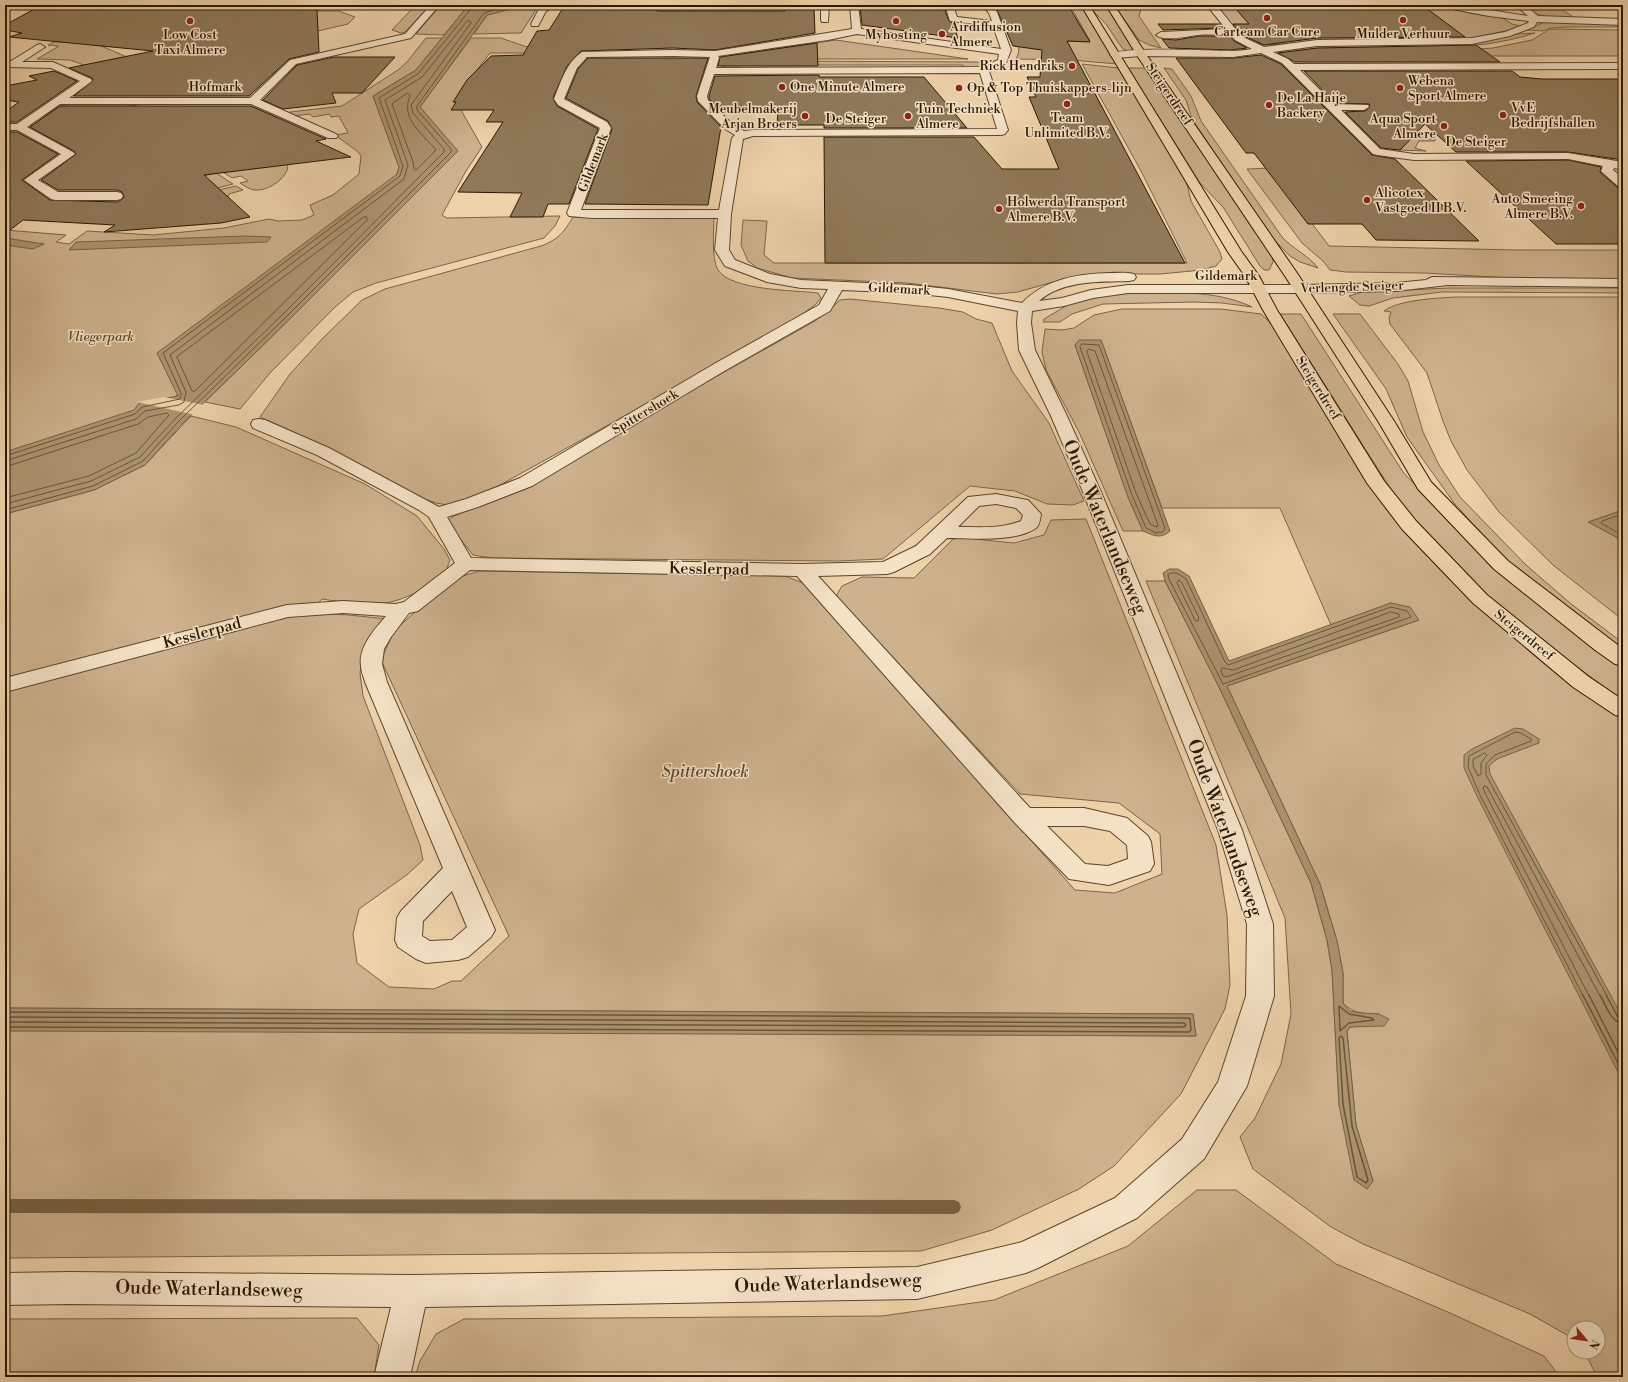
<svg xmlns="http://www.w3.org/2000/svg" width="1628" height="1382" font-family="'Libre Bodoni',serif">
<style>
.green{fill:#cdb28d;stroke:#7b6548}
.water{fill:#ab9370;stroke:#776244}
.pier{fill:#eed2a9}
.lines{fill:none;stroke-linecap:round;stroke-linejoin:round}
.shore-far1{stroke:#6a5639;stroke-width:1}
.shore{stroke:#6a5639;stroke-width:1.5}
.stream{fill:#776244;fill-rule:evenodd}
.building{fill:#8f7959;stroke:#291802}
.minor-casing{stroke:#5a462c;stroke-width:2}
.major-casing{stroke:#291802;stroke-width:2}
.minor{fill:#f4e2c7;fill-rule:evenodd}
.major{fill:#eed2a9;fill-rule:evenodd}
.poi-dot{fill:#8f2418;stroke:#f4e2c7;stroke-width:1.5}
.labels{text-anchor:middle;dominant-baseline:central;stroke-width:3;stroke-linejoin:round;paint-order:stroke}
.far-poi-label{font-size:13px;fill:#291802;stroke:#f4e2c7;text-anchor:start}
.far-street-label{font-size:13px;fill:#291802;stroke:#f4e2c7}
.far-park-label{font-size:13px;font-style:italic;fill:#5a462c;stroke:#f4e2c7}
.street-label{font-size:16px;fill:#291802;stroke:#f4e2c7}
.park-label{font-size:16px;font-style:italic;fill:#5a462c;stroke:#f4e2c7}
.near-street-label{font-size:19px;fill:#291802;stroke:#f4e2c7}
</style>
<rect width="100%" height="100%" fill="#eed2a9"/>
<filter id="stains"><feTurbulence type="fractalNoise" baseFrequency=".005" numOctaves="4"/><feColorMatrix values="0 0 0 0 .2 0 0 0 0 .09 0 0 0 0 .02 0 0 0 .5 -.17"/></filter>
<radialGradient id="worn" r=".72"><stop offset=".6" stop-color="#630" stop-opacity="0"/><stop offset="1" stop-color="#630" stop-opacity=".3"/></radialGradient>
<g class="green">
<path d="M415,5h7l5,4 -22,23 -4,1 -9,-3 19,-20 -8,-3z"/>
<path d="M437,5h26l5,1 -24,29 -28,-1 24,-28z"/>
<path d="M496,5h46l-5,3 -16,25 -47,1 13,-19 23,-6z"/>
<path d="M1070,5h11l36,59 -46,-4 -55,-1c3,-6 4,-10 1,-16l7,-2h66z"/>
<path d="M1089,5h18l30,46 -7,1 -8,-4 -16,-24 -13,-13z"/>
<path d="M1114,5h28l-3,11 22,32 -12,-3 -10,-5z"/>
<path d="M1320,5h11l12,14 112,11 -34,-25h18l35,9 27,3 11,7 9,2 -15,5 -40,8 -152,3 -48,3 -12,-3 -14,-9 -25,-25h21l20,21 77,-8z"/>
<path d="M1521,5h33l23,14 -30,-2 -11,-3z"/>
<path d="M315,11h24l16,6 -7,7 -30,7z"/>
<path d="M1545,22l78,2v3h-55l-17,1 -8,3 -17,-1z"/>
<path d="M1550,29l73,1v26h-173l14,-6 29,-2 39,-8z"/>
<path d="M1535,33c-68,22 -139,13 -209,16 -17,1 -33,4 -49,6l-1,-3 44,-8 153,-2 42,-8z"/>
<path d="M426,38h16l-26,32 -43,26 26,71 -2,7 -39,49 -222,211 -131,43v-247l61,5 -10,7 13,2 18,-13 66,4 71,-7 45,-9 9,2 24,-1 12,-5 -4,-10 23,-10 26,-21 2,-18 -4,-5 -22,-16 13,-2 -9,-17 -8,1 -2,-3 -16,3 -3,-3 -17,2 -3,-4 52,-6 56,-36 9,-8z"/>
<path d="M471,38h30l23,8 39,7h-73l-20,26 -13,24 25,44 -16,24 -24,44 5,3 113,-2 -5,10 -11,12 -168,45 -23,9 -19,16 -64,65 -30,36 -35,-7 86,-84 166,-167 -37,-44z"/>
<path d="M836,40l132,19h-201l-35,-4z"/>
<path d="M54,42h38l35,15 -29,22 -3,-10 -25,-9 -33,-1 22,-13 -11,-1z"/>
<path d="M764,61l225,1 -12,7h-13l-1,-4h-224l-1,3h-11l-7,-3z"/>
<path d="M1082,64l37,4 66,108 6,25 29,51 2,7 -6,7 -14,4 -42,4h-52l-41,4 -49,14 -21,2 -90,-11 -115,-5 -35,-10 -9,-7 -7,-16 2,-25 24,1 -3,34 10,8h413l-46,-92z"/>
<path d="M1128,68h20l125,189v5l-4,8h-5l-4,-4 -37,-59 -23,-24z"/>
<path d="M1164,68l8,1 19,27 10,25 81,116c11,12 26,18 36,31l-18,-6 -10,-6 -18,-18 -80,-119 -6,-19z"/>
<path d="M72,104h69l-106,23 -5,-3 30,-18z"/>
<path d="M1373,109l28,29 34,1v2h-16l-4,7 11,3 -27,-1 -12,-2 -36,-38z"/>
<path d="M287,162c5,13 -17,28 -29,28 -7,1 -13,-4 -18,-7l8,-2 -7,-5 -9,2 -11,-7z"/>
<path d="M1270,168l59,78 188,4h106v29h-95l-104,-6 -78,-1 -16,-2 -7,-9 -21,-18 -55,-74z"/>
<path d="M216,173l17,11 -28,7 4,1 27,-6 7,4 -14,4 -1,4 -58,-15z"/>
<path d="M696,216l18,2c0,13 -3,40 4,52 14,21 77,20 100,23l3,5 -6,7 -17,12 -186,106 -121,67 -25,10 -18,5 -12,-2 -19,-7 -38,-19 -54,-31 -65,-29 30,-43 33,-36 39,-38 23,-11 156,-43c17,-6 23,-14 32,-29z"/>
<path d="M1449,288h174v5l-181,-1 -49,6 -24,8 -9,-1 -11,-9 13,-4z"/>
<path d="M1130,293c41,0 84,-4 122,14l-30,-4 -28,-1 -91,2 -31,10 -12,8h-17l1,-3 32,-19 27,-5z"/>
<path d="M1456,297h167v213l-34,12 29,16 5,-2v84l-70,-55 -54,-53 -32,-42 -16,-29 -8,-20 -16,-48 -37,-49 -1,-6 2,-6 -7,-1c14,-11 53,-13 72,-14z"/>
<path d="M850,299l89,9 24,4 13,7 16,4 20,48 37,52 35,78 -11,4 -26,-1 -32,-13 -45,-5 -87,73 -45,2 -346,-3 -19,-3 -26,-33 5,-5 75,-31 167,-97 121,-68 12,-9 13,-12z"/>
<path d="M1122,309h99l40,5 14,13 106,173 233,211 9,6v660h-26l-12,-25h13v-24h-24v11l-44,-25 -167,-70 -32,-17 -78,-58 -13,-32 15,-19 26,-54 10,-50 -6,-96 -139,-337h19l54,106 92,196 16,57 5,30 7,135 34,76 -17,-56 -9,-94 3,-4 10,-1 19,-12c-15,-1 -24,1 -36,-11v-30l-6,-32 -17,-57 -93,-198 192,-66 -28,-17 -60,22 -51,-117h-118l-61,-168 -26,5 53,152 15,34h-20l-44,-99 -33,-62 -4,-18 3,-23 17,1 12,-2 20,-13z"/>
<path d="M1280,314h21l102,158 52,55 48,47 75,62 45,32v32c-75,-53 -151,-110 -210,-181 -19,-23 -38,-55 -54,-80 -26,-42 -53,-84 -79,-125z"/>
<path d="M1333,314h27l38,50 10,17 15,51 16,33 21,32 66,68 44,38 53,40v10l-78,-59 -44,-39 -47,-52 -47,-66 -21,-48z"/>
<path d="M191,416l45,11 129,57 52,32 27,33 6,11c-6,18 -12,21 -29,30 -37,20 -58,15 -99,9l-14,14 41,2 39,4 -24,29 -4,25 3,23 57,149 3,15 -15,14 -49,35 -6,25 4,29 32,24 45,2 18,-8h9l48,-45 -128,-276 13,-29 44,-40 14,-12 28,-8 305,5 18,7 272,307 40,3 47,-19 -2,-40 -41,-31 -99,-9 -184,-198 6,-10 20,-9 52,1 41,-41 59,6 30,-8 7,-15 35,-1 130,326 11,70 3,70 -5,24 -44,85 -67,72 -35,23 -87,41 -71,21 -916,7v-228l1191,6 -3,-22 -1188,-6v-494l89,-24 51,-25z"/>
<path d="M1197,1190h39l100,74 114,49 94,43 16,21h-1145l5,-16 16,-27 28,-15 418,-3 112,-16 134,-54z"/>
<path d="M357,1318l22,27 -5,32h-369v-58z"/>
</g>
<g class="water">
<path d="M463,5h33l15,4 -24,6 -67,92 38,44 -167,167 -109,106 -37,41 -51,25 -89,24v-62l129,-42 5,-7 39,-7 -21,-43 240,-179 2,-7 -26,-71 43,-26 51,-63z"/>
<path d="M245,236l26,1 -4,5 -198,8 7,-8z"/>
<path d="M5,238l39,6 -11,5 -28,-4z"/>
<path d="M1079,340h22l69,191c-9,8 -16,5 -27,0l-15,-34 -53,-152z"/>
<path d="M1623,510v26l-5,2 -30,-16z"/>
<path d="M1169,569h9l11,7 40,85 162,-58 19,4 9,13 -192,66 93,198 17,57 6,32v30l7,8 12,2 17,1 10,5 -5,7 -34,1 -3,4 9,94 17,56 -6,8 -13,-9 -15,-75 -7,-135 -5,-30 -16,-57 -92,-196 -54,-106 -2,-8z"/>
<path d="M1515,728l8,1 16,10v4l-42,16 -8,7 1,8 133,244v64l-146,-286 -13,-28v-13l8,-6z"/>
<path d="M5,1008l1188,6 3,22 -1191,-5z"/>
</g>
<path class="pier" d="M164,397l40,8 -9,10 -58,-13z"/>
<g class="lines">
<g class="shore-far1">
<path d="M408,93l2,3c-10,23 13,38 26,54l-20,20 -2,-1 -1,-7 -21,-58z"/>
<path d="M364,217h3v3l-172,171h-3l-15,-34z"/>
<path d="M1082,344l17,1 66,183 -2,4 -7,1 -10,-5 -14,-33 -52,-148z"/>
<path d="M1089,349l6,2 63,174 -1,2 -7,-3 -14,-31 -49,-141z"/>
<path d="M5,456l130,-42 7,-7 38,-8 1,-6 -18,-40 237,-177 3,-10 -24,-68 40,-25 51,-63 1,-5"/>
<path d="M5,461l131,-42 9,-8 34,-6 5,-3 2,-10 -16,-37 234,-176 4,-14 -23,-65 37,-23 45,-56h3l1,2 -60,82 2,8 31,36v3l-159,160 -109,106 -36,39 -49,24 -86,23"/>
<path d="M5,467l133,-43 10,-7 19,-4 2,2 -33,38 -47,23 -84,22"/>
<path d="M5,510l88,-24 50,-25 36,-40 109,-106 163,-163v-3l-34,-39v-4l67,-93 13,-4 1,-4"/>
<path d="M1623,514l-21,7 -1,2 17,10h5"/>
<path d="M1171,573h6l9,6 39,83 3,3 163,-58 16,4 4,6 -188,67 -54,-105 -1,-4z"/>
<path d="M1179,580l3,3 17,35 -1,3 -3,-1 -18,-37z"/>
<path d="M1391,612l8,2v3l-173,60 -3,-1 -2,-5 1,-3 11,2z"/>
<path d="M1485,753l2,2 -6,8v11l-3,2 -5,-10v-6z"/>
<path d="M1583,996l-103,-201 -12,-28 1,-11 46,-24 6,1 10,6v2l-36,14 -9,9v11l121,221"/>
<path d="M1589,996l-104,-203 -2,-5 1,-2 3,1 113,209"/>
</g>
<g class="shore">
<path d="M1583,995l40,78"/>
<path d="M1589,995l34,67"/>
<path d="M1600,995c6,10 10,26 23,29"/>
<path d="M1606,995l12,22 5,2"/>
<path d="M1339,1006l10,8 23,4 2,2 -25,3 -9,8z"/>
<path d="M5,1012l1183,6 2,1 1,11 -2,2 -1184,-5"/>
<path d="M5,1017l1179,6 2,2 -2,2 -1179,-5"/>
<path d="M1341,1036l2,2 9,88 16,54 -2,3 -9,-6 -14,-73 -4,-66z"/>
</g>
<path class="stream" d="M5,1199l949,1 5,2 2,5 -2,5 -5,2 -949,-1z"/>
</g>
<g class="building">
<path d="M42,5h262l13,5 2,42 -30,7 -40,37h-175l19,-16 -1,-2 -23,-10 84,-17 -144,-14 13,-4 -17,-3v-5z"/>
<path d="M1008,5h60l22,37 -23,-1 118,222h-360l-1,-126h150l28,32h57l-30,-72h7l-9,-20h13l2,-27 -29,-4 -17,-38h14z"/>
<path d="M1357,5h65l43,32 -148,1 -53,7 -22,-10 -9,-11h16l-14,-16h122z"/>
<path d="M860,7l84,1 5,13 4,2 5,15 -96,-13z"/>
<path d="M563,8h95l-1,3h128v-2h29l1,24 -100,17 -42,-2 -92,3 -14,15 -14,32 4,8 41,23 -29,75h-21l-5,13h-33l12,-24 -64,-1 45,-70h-17l8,-12h-43l5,-8h-3l14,-22 24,-24 32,-1 14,-24 12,-1z"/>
<path d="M1158,24h62l3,4 -60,2z"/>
<path d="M1199,36h31l4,5 13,7 -16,2 -62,-2 -7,-9 14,1z"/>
<path d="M817,43l1,23h-100l2,-9z"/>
<path d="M1476,45l24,17h-205l-17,-9 39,-5z"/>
<path d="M1261,55l20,9 91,91 23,4 84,82 -103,-1 -14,-16h-54l-54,-71h-8l-70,-95h57z"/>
<path d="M334,57h61l-33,36h-30l4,10 -53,6 -20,-9 34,-35z"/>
<path d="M588,58h120l-12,38 1,6 24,25 -13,78 -123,-1 27,-75 -4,-8 -42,-23 12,-29z"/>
<path d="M54,71l23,10 -60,41h-12v-10l14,-10 -14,-2v-14l32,-6 -8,-4z"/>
<path d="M1304,71h208l8,6 22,2h81v81l-55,-8h-112l-31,-28 -25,26 -19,-2 -36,-36 20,-1 5,-4 -1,-3 -34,-1z"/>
<path d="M819,75v2h105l43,51h-143v-3h-47l1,-15h-54v4l-15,-15v-3l6,-20z"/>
<path d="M60,106h191l75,33 -10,2 35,16 -147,18 46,42 -29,6 -117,9 11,-7 -92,-5 -18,14v-102h12l41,22 -36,26 28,20 67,2 4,-2 3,-3 -2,-5 -5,-2h-59l-17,-10 35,-26 -2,-3 -44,-24z"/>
<path d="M1568,160l33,7 -1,5 18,16 5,1v55h-67l-90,-83z"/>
</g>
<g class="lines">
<defs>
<g id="minor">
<path d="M426,5h9l2,3 -26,30 -115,26 -36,36 76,34 2,2 -2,2h-8l-77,-34h-191l-33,23 46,25 2,2 -37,26 20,12h59l4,1 2,3 -2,3 -4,1h-62l-4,-1 -27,-19 37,-26 -44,-24h-12v-6h12l63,-43 -29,-13 -43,-1 -2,-2 2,-2 29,-18 3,-1 5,3 -23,15h31l38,17 1,2 -23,17h181l40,-38 115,-26 23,-26z"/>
<path d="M546,5h12l-12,6 -8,15h-6l-1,-2 9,-17z"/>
<path d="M821,5h8l-1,17h-6l-1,-2z"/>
<path d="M850,5h8l3,24 140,20 -8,-23 -43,-5 -5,-16h8l4,12 35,4 -3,-8 -7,-8h9l6,7 14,38 -5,13 -17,8 19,59 -3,4 -4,1 -248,1 -10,3 -12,75 -2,36 6,10 35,14 31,6 110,5 37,4 74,14c23,-24 55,-29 87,-30 9,0 17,-1 25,1l2,3 -2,3 -5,1c-29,1 -67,-1 -90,20l23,-3 29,-8 37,-5h173l95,-2 30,-3 6,-3 191,2v8l-175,-2 -52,6 -95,2h-173l-35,5 -29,8 -32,5 -1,12 4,27 32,66 34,76 141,338 31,94 1,72 -27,90 -43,73 -67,59 -99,50 -12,5 -109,26 -492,8 -15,70h-36l17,-70 -321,-3 -65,1v-32l65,-1 342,3 505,-8 105,-25 93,-44 67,-59 36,-57 28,-86 1,-72 -29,-94 -135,-338 -32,-76 -32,-66 -2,-27 1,-12 -70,-14 -37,-4 -69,-3 -12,21 -104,59 -194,116 -54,21 -31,10 24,41 331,6 81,-2 33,-16 52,-49 28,-3 26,5 6,1 13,14c-1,5 -1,11 -5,14 -21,15 -65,10 -89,10l-17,16 -36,18 -7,2 -69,2 212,232h54l43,10 21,18 3,6 3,22 -4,7 -41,14 -40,-6 -54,-56 -218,-247 -327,-6 -52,41 -9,2 -18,24 -7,12 -2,15 5,18 108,248 -4,7 -23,20 -10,3 -32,3 -10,-4 -18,-12 -3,-7 2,-22 4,-7 42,-43 -78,-186c-1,-5 -4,-10 -4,-16 -3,-19 14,-37 25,-50l-43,-3 -55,4 -283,75v-14l282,-73 56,-4 53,3 8,-2 51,-39 -26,-46 -10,-7 -102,-55 -64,-27 -2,-4 2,-4 6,-1 6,1 64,28 110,59 27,-8 54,-21 194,-114 105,-59 9,-16 -27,-1 -34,-6 -42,-16 -10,-16 3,-32h-126l-23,-2 -2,-3 33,-85 -42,-23 -4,-6c7,-17 12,-36 28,-47l91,-2 42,1 137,-22zM857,34l142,20 -1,6 -16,7 -266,1 3,-10 -1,-2 110,-16zM673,56l37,1 -13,39 1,5 27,28 10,6 -3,3 -13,72h-138l30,-82 -4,-6 -43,-23 13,-31 10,-11zM980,73l17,56 -244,1 -9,1 -11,-6 -25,-25 -1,-4 7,-22zM996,504l20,4 7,7 -2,6c-20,8 -41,6 -63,6l21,-21zM1047,826h37l26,5 17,14 1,14 -20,7 -23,-2zM452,891l15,36 -15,13 -22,1 -8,-5 1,-15z"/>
<path d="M1208,5h9v1l24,30 23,11 53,-7 155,-2 33,-6 23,-9 1,-2 -40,-5 -47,-9 -1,-2h16l71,11 -13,-11h10l13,11 85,3v6l-86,-3 -3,5 -24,9 -38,8 -155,2 -44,6 15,7 6,5 329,-1v6l-323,1 34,34 34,1 1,2 -5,3h-23l39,39 34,5 154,-1 55,9v8l-9,-2 -1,2 10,8v10l-4,-1 -16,-14 -2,-2 2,-5 -35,-7 -154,1 -37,-5 -4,-1 -91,-91 -21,-10 -28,4 -92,-1 -26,2 -5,-3c8,-9 103,-4 121,-4 7,0 14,-1 21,-2l-17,-9 -4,-5c-11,0 -22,-1 -32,0 -10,1 -36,7 -43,0l5,-3 65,-3 -17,-21z"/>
</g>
<g id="major">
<path d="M1081,5h8l152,246 18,25 18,34 107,171 32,40 71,74 102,82 34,23v17l-8,-2 -42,-28 -100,-84 -71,-74 -35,-46 -104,-173 -18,-34 -17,-24z"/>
<path d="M1106,5h8l34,52 151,219 95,145 37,61 77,79 115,88v17l-8,-2 -20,-14 -101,-81 -76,-80 -40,-68 -93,-145 -147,-219z"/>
</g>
</defs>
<use href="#minor" class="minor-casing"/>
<use href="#major" class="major-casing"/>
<use href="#minor" class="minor"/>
<use href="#major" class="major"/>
</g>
<g class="poi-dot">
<circle cx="1267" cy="18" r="4"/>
<circle cx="1403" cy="20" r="4"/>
<circle cx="190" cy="21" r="4"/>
<circle cx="896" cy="21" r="4"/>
<circle cx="942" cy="34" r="4"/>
<circle cx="1072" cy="66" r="4"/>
<circle cx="782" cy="87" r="4"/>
<circle cx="959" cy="88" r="4"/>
<circle cx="1400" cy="88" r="4"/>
<circle cx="1067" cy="104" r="4"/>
<circle cx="1269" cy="105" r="4"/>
<circle cx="1503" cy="115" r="4"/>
<circle cx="805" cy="116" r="4"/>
<circle cx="908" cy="116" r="4"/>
<circle cx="1444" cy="126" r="4"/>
<circle cx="1367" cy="200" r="4"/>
<circle cx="1581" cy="206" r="4"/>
<circle cx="999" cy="209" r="4"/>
</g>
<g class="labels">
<g class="far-poi-label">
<text x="950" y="27">Airdiffusion<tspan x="950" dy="15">Almere</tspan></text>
<text x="1267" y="32" text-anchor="middle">Carteam Car Cure</text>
<text x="1403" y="34" text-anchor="middle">Mulder Verhuur</text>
<text x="190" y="35" text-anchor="middle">Low Cost<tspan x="190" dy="15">Taxi Almere</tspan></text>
<text x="896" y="35" text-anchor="middle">Myhosting</text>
<text x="1064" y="66" text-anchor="end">Rick Hendriks</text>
<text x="1408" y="81">Webena<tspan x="1408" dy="15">Sport Almere</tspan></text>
<text x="790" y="87">One Minute Almere</text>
<text x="967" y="88">Op &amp; Top Thuiskappers-lijn</text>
<text x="1277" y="98">De La Haije<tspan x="1277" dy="15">Backery</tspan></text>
<text x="1511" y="108">VvE<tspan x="1511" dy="15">Bedrijfshallen</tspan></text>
<text x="797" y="109" text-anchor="end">Meubelmakerij<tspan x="797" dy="15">Arjan Broers</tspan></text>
<text x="916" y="109">Tuin Techniek<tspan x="916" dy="15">Almere</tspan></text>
<text x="1067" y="118" text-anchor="middle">Team<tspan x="1067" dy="15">Unlimited B.V.</tspan></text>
<text x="1436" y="119" text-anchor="end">Aqua Sport<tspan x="1436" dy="15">Almere</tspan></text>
<text x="1375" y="193">Alicotex<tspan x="1375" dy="15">Vastgoed II B.V.</tspan></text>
<text x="1573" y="199" text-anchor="end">Auto Smeeing<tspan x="1573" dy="15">Almere B.V.</tspan></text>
<text x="1007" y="202">Holwerda Transport<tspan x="1007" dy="15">Almere B.V.</tspan></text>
</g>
<g class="far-street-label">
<text x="215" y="87">Hofmark</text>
<text transform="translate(1169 94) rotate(56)">Steigerdreef</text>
<text x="856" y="119">De Steiger</text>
<text x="1476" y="142">De Steiger</text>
<text transform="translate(593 163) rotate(-69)">Gildemark</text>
<text x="1226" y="276">Gildemark</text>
<text transform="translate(1352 287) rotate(-2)">Verlengde Steiger</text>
<text transform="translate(899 289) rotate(3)">Gildemark</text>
<text transform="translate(1318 388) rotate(58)">Steigerdreef</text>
<text transform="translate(645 412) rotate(-31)">Spittershoek</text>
<text transform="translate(1524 635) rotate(39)">Steigerdreef</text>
</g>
<g class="far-park-label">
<text x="101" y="337">Vliegerpark</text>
</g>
<g class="street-label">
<text transform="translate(709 569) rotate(1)">Kesslerpad</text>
<text transform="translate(202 633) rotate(-15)">Kesslerpad</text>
</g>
<g class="park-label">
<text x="705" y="772">Spittershoek</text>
</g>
<g class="near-street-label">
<text transform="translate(1105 527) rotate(67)">Oude Waterlandseweg</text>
<text transform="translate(1225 828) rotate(70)">Oude Waterlandseweg</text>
<text transform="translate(828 1283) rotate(-2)">Oude Waterlandseweg</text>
<text transform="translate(209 1289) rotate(1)">Oude Waterlandseweg</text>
</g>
</g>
<rect width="1628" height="1382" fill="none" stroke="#eed2a9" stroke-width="20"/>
<rect x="6" y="6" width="1616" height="1370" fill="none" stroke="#291802" stroke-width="2"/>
<rect x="10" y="10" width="1608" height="1362" fill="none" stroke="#291802"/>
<g transform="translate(1586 1340) rotate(119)"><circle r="19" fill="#f4e2c7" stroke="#a39178"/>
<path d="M0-3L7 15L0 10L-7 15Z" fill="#8f2418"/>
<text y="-6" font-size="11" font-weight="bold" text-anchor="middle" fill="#291802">N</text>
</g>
<rect width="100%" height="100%" filter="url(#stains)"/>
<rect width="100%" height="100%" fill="url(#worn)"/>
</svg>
